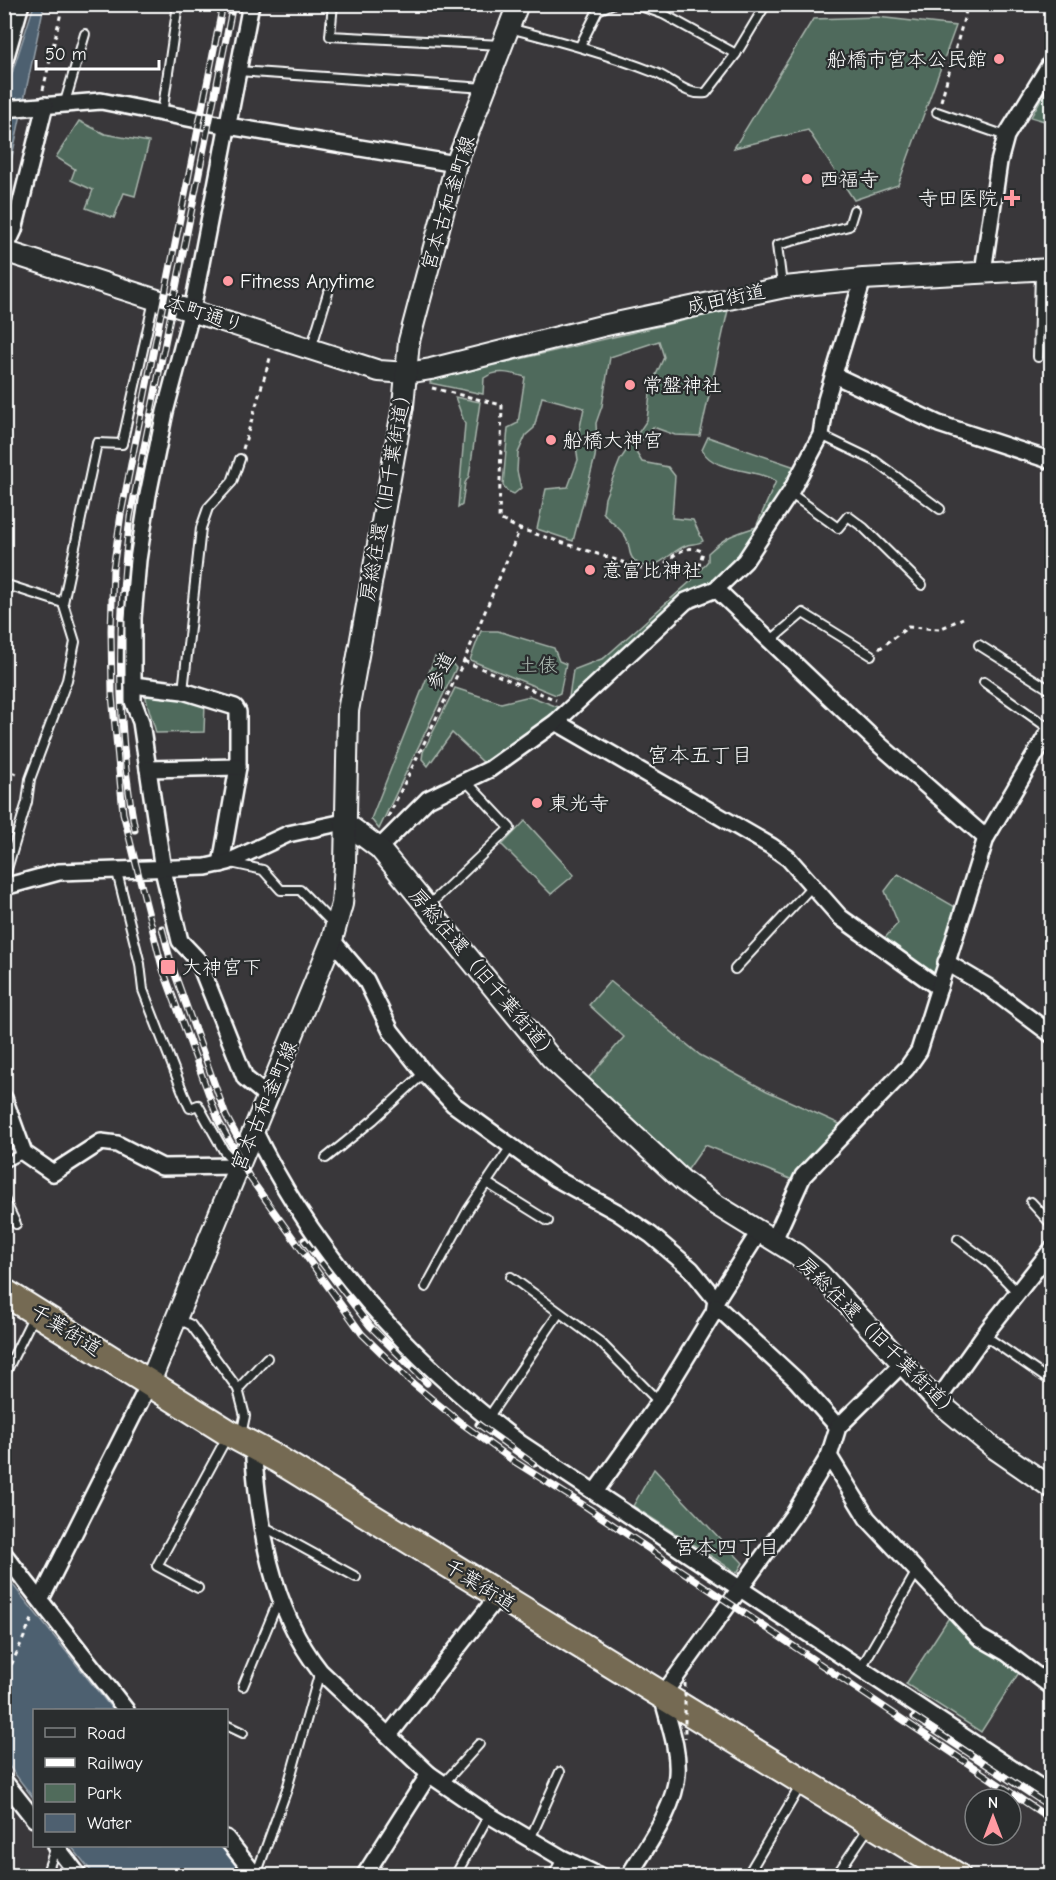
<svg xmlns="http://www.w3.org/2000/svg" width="1056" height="1880" font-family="'Comic Neue','Klee One',sans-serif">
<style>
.green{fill:#506b5b;stroke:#a8b5ad;stroke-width:1.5}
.water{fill:#4e6070;stroke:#95a0a9;stroke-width:1.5}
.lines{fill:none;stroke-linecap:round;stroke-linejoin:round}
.service-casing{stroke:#fff;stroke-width:12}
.minor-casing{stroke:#fff;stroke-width:20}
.tertiary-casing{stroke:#fff;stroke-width:24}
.trunk-casing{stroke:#fff;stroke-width:30}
.path{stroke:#fff;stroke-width:3;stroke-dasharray:4.5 4.5;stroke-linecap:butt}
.service{stroke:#2a2d2e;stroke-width:8}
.minor{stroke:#2a2d2e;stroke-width:15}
.tertiary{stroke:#2a2d2e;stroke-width:20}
.trunk{stroke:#756b52;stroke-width:26}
.rail-casing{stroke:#fff;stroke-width:7}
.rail{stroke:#2a2d2e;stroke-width:4.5;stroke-dasharray:14;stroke-linecap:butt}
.path-bridge{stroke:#fff;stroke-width:3;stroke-dasharray:4.5 4.5;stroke-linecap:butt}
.poi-dot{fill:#ff9aa2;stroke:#2a2d2e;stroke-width:2}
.labels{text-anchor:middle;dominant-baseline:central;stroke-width:4.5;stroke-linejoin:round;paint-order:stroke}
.poi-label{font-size:20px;fill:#fff;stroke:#2a2d2e;text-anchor:start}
.street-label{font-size:20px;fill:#fff;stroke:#2a2d2e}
.park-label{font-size:20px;fill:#a8b5ad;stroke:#2a2d2e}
.neighbourhood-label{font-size:21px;fill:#fff;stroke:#2a2d2e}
</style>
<rect width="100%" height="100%" fill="#39373a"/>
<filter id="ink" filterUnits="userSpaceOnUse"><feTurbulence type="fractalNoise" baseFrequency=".0167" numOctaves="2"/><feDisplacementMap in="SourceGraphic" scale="12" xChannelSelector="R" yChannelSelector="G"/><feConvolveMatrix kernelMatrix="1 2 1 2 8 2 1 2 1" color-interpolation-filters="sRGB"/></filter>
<g filter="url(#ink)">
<g class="green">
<path d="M877,17l79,9 -58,159 -44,15 -46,-70 -74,18 79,-129z"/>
<path d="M1051,81v42l-20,-6z"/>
<path d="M79,121l26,13 44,8 -14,54 -11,-3 -10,25 -28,-10 7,-18 -22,-10 4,-11 -19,-12z"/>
<path d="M728,310l-28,126 -25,-1 -22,-8 -19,22 8,13 26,5 7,9 -3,42 21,2 10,21c-6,4 -12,2 -18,5 -16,6 -32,31 -50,15 -8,-6 -4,-17 -10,-25 -6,-10 -15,-13 -22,-24l2,-14 15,-38 27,-40 4,-34 13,-29 -5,-16 -49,16 -8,49 -6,17 1,17 -2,17 -22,84 -36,-12 9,-40 22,-2 10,-27 -2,-14 8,-38 -42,-11 -8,31 -8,7 -8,18 -1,18 4,17 -7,6 -7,-3 -4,-6 5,-57 10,-5 7,-46c-14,-4 -28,-8 -41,1l-1,16 -53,-11 1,-3z"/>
<path d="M455,397l25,5 -11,74 -4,7 -3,22 -4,3 7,-84z"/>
<path d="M708,437l90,31 -56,90 -170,142 -3,-3 4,-27 31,-12 87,-77 17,-20v-8c18,-17 26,-19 48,-26l20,-46c-24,-14 -61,-8 -74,-31z"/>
<path d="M481,631h17l56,17 5,13 7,3 -6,29 -4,2 -86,-35z"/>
<path d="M435,657l16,5 5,6 -77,161 -8,-10z"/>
<path d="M455,688l46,15 29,-7 28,11 1,6 -74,51 -33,-31 -24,33 -6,-7 1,-7z"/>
<path d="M153,694l52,9 -1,29 -48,1c-2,-10 -10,-30 -10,-36z"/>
<path d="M525,821l49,54 -23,19 -49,-49z"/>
<path d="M898,874l59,34 -20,71 -55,-38 16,-18 -13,-32z"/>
<path d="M610,981l90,74 67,36 75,34 -49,55 -88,-35 -21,30 -98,-94 38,-44 -35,-32z"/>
<path d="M654,1469l89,94 -6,10 -104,-67z"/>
<path d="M950,1616l30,30 40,25 -39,61 -75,-48z"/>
</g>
<g class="water">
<path d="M34,5h10l-39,185v-95z"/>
<path d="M5,1575l108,135h-79v89l-29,-38z"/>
<path d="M71,1846h150l24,29h-151z"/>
</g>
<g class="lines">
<defs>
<g id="service">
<path d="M333,4l-3,32 171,9"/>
<path d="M635,4l28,10 73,40"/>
<path d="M509,28c50,13 99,26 147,45 17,7 31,23 50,20l30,-39 30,-50"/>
<path d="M580,46l18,-36 14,-6"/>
<path d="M238,71l247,17"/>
<path d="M65,102l20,-68"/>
<path d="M937,112l69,24"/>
<path d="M162,114l16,-110"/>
<path d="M782,285l-5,-40 72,-19 5,-16"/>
<path d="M311,349l17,-56"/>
<path d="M1038,357l2,-86"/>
<path d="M821,435l54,26 65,48"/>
<path d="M790,493l48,35 10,-12 16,12 58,57"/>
<path d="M4,584l59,19"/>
<path d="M770,641l33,-28 68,42"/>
<path d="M979,645l73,46"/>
<path d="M984,682l66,47"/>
<path d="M183,691l18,-163 7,-20 24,-26 8,-23"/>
<path d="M231,863l32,7 18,20h19l35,36"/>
<path d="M117,872l23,92 3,26 41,105 6,13 8,-3 26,46 14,15"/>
<path d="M4,879l23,-77 3,-23 37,-99 8,-38 -12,-39 34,-160 25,1 32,-144"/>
<path d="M427,907l83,-79 -44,-47"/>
<path d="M735,969l78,-84"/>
<path d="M326,1158l47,-38 51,-47"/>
<path d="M4,1163l20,-10"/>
<path d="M487,1183l61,38"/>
<path d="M4,1199l12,25"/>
<path d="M1031,1202l21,23"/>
<path d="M958,1239l29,22 31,32"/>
<path d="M511,1277l89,65 59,60"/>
<path d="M426,1287l42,-77 42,-62"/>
<path d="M178,1319l13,6 47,64 7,27 -4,19"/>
<path d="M984,1335l68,47"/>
<path d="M4,1376l30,-61"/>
<path d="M238,1389l29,-31"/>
<path d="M488,1418l71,-105"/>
<path d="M263,1526l93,51"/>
<path d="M198,1588l-41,-22 70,-129"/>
<path d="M861,1668l56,-97"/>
<path d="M243,1686l36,-87"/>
<path d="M226,1725l17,8"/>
<path d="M443,1784l36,-40"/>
<path d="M530,1839l30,-67"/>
<path d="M256,1875l31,-86 33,-118"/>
<path d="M46,1876l10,-30"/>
<path d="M455,1876l34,-61"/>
<path d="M553,1876l9,-18"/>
<path d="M747,1876l54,-91"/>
<path d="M836,1876l33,-49"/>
</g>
<g id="minor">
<path d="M251,4l-59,306 -27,102 -17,83 -10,65 -5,58v83l8,21 22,148 17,71 18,19 47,118 23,19"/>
<path d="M4,63l17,-59"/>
<path d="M4,109l97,-8 127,25 228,38"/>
<path d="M4,251l10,-21 31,-125"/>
<path d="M983,272l16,-110 7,-26 46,-75"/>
<path d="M834,375l105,49 113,37"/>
<path d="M716,589l165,157 105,92"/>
<path d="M133,685l50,6 52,16 3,5v55l-17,97"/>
<path d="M556,722l215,124 17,12 52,59 99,71"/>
<path d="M148,769l90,-2"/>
<path d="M379,848l49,-49 62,-30 66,-47 130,-121 30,-12 29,-28 45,-68 31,-58 5,-35 37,-121"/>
<path d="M4,887l55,-15 147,-5 22,-5 60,-28 56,-12"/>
<path d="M332,940l34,40 25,51 33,42 29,31 102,74 62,34 34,23 40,34 25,31 -2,12 -55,90 -64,90"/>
<path d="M946,962l42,25 64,48"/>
<path d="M4,1098l20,55 29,20 48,-31 16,2 45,23 76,-1"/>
<path d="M254,1130c60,125 156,230 266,313l532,352"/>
<path d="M774,1240l29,-64 104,-108 12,-17 67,-213 66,-112"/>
<path d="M716,1300l43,-68"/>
<path d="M716,1306l80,74 42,47"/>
<path d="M937,1401l47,-66 68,-86"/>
<path d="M253,1446c5,77 18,163 67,225l109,103 60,41 73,43 38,18"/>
<path d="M829,1456l38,62 112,119 28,16 45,34"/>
<path d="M4,1554l122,156"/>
<path d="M41,1599l109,-217"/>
<path d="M389,1735l109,-139"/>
<path d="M4,1781l30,38"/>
<path d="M226,1838l30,38"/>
<path d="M56,1846l23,30"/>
<path d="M364,1876l65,-102"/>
<path d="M629,1876c17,-30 46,-66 48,-102 2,-26 -9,-53 -15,-78l132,-182 35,-58 9,-29 64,-63"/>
</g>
<g id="tertiary">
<path d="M4,251l375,120 28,2 24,-4 171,-43 183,-39 78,-8 189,-10"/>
<path d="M344,822l35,26 172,210 131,122 31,23 83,51 23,19 118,128 57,47 58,40"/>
<path d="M150,1382l182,-442 10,-36 3,-39 3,-154 55,-305 6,-65 47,-177 62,-160"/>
</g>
<path id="trunk" d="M4,1292l225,141 48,26 680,417"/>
</defs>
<use href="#service" class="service-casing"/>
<use href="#minor" class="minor-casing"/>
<use href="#tertiary" class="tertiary-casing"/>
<use href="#trunk" class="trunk-casing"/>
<g class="path">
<path d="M43,90l20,-86"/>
<path d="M941,101l27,-97"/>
<path d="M432,388l70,17 -3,114 21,10 140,45c15,1 26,0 39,-8l4,-14c-19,-12 -35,9 -48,21"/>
<path d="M243,449l28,-94"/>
<path d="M879,649l29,-22 32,2 23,-11"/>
<path d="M464,661l92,39"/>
<path d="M4,770l16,5"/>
<path d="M388,817l76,-156 56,-132"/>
<path d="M4,1681l29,-64"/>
</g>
<use href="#service" class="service"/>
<use href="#minor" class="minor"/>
<use href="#tertiary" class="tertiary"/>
<use href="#trunk" class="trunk"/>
<defs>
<g id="rail">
<path d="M223,4l-102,510 -8,55 -2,61 1,65 11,118 39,154 57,155 31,56 112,156 48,47 51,42 51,37 73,46 467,314"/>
<path d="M135,830c-19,-103 -18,-209 -5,-313l103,-513"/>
<path d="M162,928l10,38 54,150 14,26"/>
<path d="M304,1240l66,86 57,57"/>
<path d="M478,1424l56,40"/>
<path d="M914,1717l138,91"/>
</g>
</defs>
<use href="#rail" class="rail-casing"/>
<use href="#rail" class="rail"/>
<path class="path-bridge" d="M685,1683v55"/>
</g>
</g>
<g class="poi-dot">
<circle cx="999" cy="59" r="6"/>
<circle cx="807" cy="179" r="6"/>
<path d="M1009 189h6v6h6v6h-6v6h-6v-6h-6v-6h6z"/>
<circle cx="228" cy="281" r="6"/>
<circle cx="630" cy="385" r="6"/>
<circle cx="551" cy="440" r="6"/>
<circle cx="590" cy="570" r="6"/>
<circle cx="537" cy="803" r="6"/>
<rect x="160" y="959" width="16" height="16" rx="3"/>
</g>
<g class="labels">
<g class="poi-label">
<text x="987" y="59" text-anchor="end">船橋市宮本公民館</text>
<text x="819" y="179">西福寺</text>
<text x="998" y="198" text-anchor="end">寺田医院</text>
<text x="240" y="281">Fitness Anytime</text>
<text x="642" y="385">常盤神社</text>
<text x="563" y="440">船橋大神宮</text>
<text x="602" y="570">意富比神社</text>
<text x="549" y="803">東光寺</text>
<text x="182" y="967">大神宮下</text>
</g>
<g class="street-label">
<text transform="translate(448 203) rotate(-73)">宮本古和釜町線</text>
<text transform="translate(726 299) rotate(-12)">成田街道</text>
<text transform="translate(205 314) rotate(18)">本町通り</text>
<text transform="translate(386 493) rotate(-80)">房総往還（旧千葉街道）</text>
<text transform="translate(441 671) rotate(-64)">参道</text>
<text transform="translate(484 975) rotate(50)">房総往還（旧千葉街道）</text>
<text transform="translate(264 1106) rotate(-67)">宮本古和釜町線</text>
<text transform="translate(66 1330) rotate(32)">千葉街道</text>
<text transform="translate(879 1338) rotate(45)">房総往還（旧千葉街道）</text>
<text transform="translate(480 1585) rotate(32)">千葉街道</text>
</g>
<g class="park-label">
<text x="538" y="665">土俵</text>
</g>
<g class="neighbourhood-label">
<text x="700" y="755">宮本五丁目</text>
<text x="727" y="1547">宮本四丁目</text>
</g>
</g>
<rect width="1056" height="1880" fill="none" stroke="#2a2d2e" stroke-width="24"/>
<rect x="12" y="12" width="1032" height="1856" fill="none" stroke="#fff" stroke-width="2" filter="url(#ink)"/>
<rect x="33" y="1709" width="195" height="138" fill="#2a2d2e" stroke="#7f8182" stroke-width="1.5"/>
<rect x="45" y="1728" width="30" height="9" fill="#2a2d2e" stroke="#7f8182" stroke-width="1.5"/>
<text x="87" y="1739" font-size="18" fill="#ffffff">Road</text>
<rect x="45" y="1758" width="30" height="9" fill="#ffffff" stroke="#7f8182" stroke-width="1.5"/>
<text x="87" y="1769" font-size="18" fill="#ffffff">Railway</text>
<rect x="45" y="1784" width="30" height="18" fill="#506b5b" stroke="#7f8182" stroke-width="1.5"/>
<text x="87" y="1799" font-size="18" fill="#ffffff">Park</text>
<rect x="45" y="1814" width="30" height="18" fill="#4e6070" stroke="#7f8182" stroke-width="1.5"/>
<text x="87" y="1829" font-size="18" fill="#ffffff">Water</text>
<g transform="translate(993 1817)"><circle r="28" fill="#2a2d2e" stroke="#7f8182" stroke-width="1.5"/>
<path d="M0-4.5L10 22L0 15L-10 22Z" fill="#ff9aa2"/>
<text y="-9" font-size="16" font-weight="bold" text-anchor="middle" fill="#ffffff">N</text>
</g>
<path d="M36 60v9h123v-9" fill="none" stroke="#ffffff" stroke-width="3"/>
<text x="45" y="60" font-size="18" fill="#ffffff" stroke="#2a2d2e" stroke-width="4.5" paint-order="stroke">50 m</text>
</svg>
